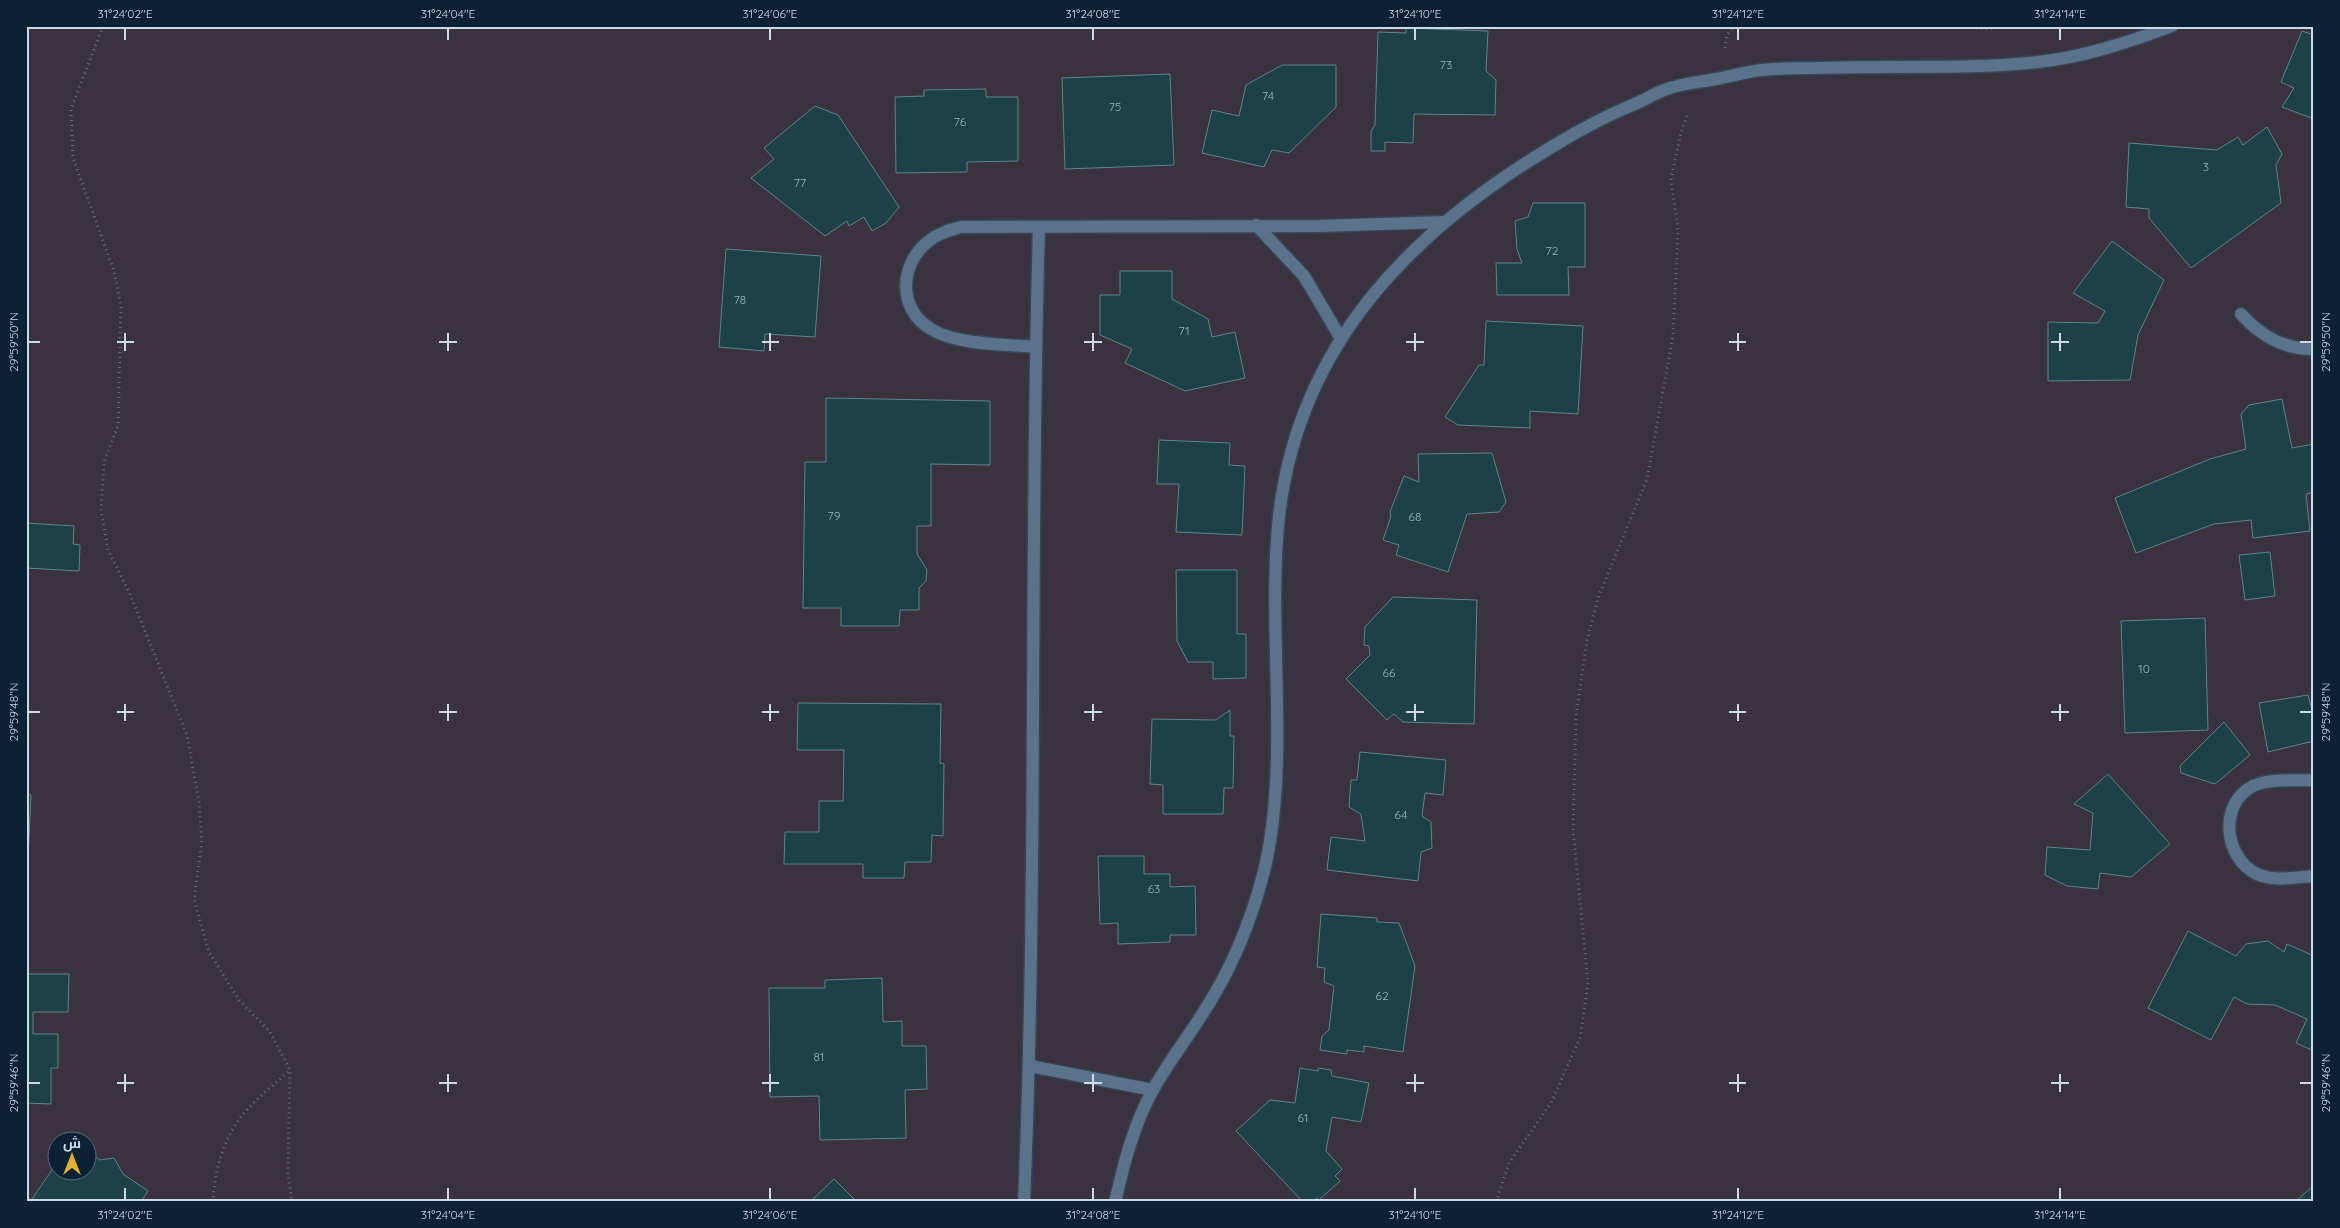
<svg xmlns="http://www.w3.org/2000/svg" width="2340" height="1228" font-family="Quicksand,Cairo,sans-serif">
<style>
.green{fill:#3b3240;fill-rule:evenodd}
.building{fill:#1e4048;stroke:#5d848f}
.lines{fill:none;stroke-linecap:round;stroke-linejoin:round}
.minor-casing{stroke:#364657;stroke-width:15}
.path{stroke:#5e7081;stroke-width:3;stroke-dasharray:1 4;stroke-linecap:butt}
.minor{stroke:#5a728a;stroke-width:12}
.ticks{fill:none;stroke:#ccd9e6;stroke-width:2}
.labels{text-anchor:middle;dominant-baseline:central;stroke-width:5;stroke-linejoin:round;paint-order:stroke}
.number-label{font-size:12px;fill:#a0b3be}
.neatline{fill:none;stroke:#ccd9e6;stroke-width:2}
.ticks-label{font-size:12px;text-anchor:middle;fill:#ccd9e6}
</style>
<rect width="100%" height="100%" fill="#152b3f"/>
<path class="green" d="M26,26h2288v1176h-2288zM58,1140h30v30h-30z"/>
<g class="building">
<path d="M1406,28l82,3 -2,40 10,9 -1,35 -81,-1 -1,29 -28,-1v9h-14v-20l4,-6 3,-93 28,1z"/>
<path d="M2302,31l12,4v84l-32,-12 12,-19 -13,-6z"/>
<path d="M1282,65h54v42l-47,46 -17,-3 -8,17 -62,-14 10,-43 27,6 7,-31z"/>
<path d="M1170,74l4,91 -109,4 -3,-91z"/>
<path d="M986,89v8h32v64l-51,1v10l-71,1 -1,-76 29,-1v-6z"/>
<path d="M815,106l23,9 61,92 -13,16 -14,8 -8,-14 -15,9 -2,-5 -22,15 -74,-58 23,-19 -10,-11z"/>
<path d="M2267,127l15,27 -6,11 5,38 -90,65 -42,-50v-9l-23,-2 3,-64 88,7 21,-13 5,8z"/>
<path d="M1533,203h52v64h-17l1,28h-72l-1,-32h26l-5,-14 -2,-28 13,-4z"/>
<path d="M2112,241l52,39 -26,55 -8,45 -82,1v-59l50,1 7,-12 -32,-18z"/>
<path d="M726,249l95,7 -6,81 -50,-3 -1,17 -45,-4z"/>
<path d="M1120,271h52v28l36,20 4,18 23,-5 10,46 -60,13 -60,-28 7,-14 -32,-14v-40h20z"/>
<path d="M1486,321l97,5 -5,88 -48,-3v17l-72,-3 -13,-8 34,-52h5z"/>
<path d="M826,398l164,3v64l-59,-1v62h-14v28l10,16 -1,11 -7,7v22h-19l-1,16h-58v-18h-38l2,-146h21z"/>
<path d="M2282,399l10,49 22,-4v48l-8,2 4,37 -57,7 -2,-18 -37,4 -78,29 -21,-55 95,-39 36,-10 -5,-35 8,-9z"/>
<path d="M1159,440l71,3 -1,22 16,1 -3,69 -66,-3 3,-48h-22z"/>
<path d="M1492,453l14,49 -7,10 -32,2 -19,58 -52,-17 3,-10 -16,-5 8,-24 -1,-4 14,-36 15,6 -1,-28z"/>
<path d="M26,523l48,3 -1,18 7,1 -1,26 -53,-3z"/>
<path d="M2270,552l5,44 -30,4 -6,-45z"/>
<path d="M1176,570h61v64h9v44l-33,1v-17h-25l-11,-21z"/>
<path d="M1393,597l84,3 -3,124 -71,-2 -9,-8 -7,6 -41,-41 24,-24 -1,-9 -5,-1 1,-18z"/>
<path d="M2205,618l3,112 -83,3 -4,-112z"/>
<path d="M2308,695l6,23v23l-46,11 -9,-49z"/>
<path d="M798,703l143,1 -1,59 4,1 -1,72 -11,-1 -1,27h-26l-1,16h-41v-14h-79l1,-32h34v-31h24l1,-51h-47z"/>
<path d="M1230,710v26h4l-1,52h-9l-1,26h-60v-29l-13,-1 2,-65 64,1z"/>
<path d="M2224,722l26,33 -35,29 -34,-11 -1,-7z"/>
<path d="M1360,752l86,8 -3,35 -18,-2 -3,23 9,6 1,26 -11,4 -3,29 -91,-11 4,-33 34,4 -4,-27 -12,-7 2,-27h6z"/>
<path d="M2108,774l62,70 -39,33 -31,-4 -2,16 -31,-3 -22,-11 2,-28 43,3 3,-37 -19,-9z"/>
<path d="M26,794l5,1 -4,86h-1z"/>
<path d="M1098,856h46v18h26v13l25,-1 1,49h-26v7l-52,2v-21l-18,1z"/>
<path d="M1321,914l56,4v4l22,1 16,43 -12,86 -39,-6v6l-17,-2v4l-27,-4 2,-14 7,-6 5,-44 -10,-4 1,-14 -8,-1z"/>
<path d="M2188,931l48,25 10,-12 22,-3 16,11 3,-8 27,12v95l-18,-8 11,-24 -32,-14 -28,-1 -13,-7 -23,43 -63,-32z"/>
<path d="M26,974h43l-1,38h-35v22h25v34h-7v36l-25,-1z"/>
<path d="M882,978l1,44 19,-1v25h24l1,43 -22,1 1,48 -86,2 -1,-44 -49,1 -1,-109h56v-8z"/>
<path d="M1300,1068l18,3v-3l13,2 1,6 37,7 -8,39 -29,-5 -6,34 16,18 -7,7 5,5 -21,19 -2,-2 -4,4h-10l-67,-71 34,-31 25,3z"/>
<path d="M88,1151l12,9 14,-2 9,16 25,17 -7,11h-111l28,-41v9h30z"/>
<path d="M834,1179l23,23h-47z"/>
<path d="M2314,1185v17h-19z"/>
</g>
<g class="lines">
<defs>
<g id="minor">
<path d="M1256,225l48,51 36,61"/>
<path d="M2241,314c20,22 42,35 73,35"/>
<path d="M1035,347c-30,-3 -79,-2 -104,-18 -34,-20 -32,-66 -1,-89 9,-7 20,-10 31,-13l358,-1 126,-4"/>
<path d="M2314,780c-19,1 -44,-2 -61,6 -35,18 -29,72 4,88 17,8 38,3 57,2"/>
<path d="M1030,1066l123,24"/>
<path d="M1024,1202c14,-325 5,-650 15,-975"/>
<path d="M1115,1202c9,-39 19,-79 39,-114 18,-32 42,-61 60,-93 24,-40 43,-91 53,-137 22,-110 0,-231 12,-342 20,-173 133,-286 276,-371 26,-16 53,-30 82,-42 11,-5 22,-12 33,-15 15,-5 31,-6 46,-9 15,-3 30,-7 45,-9 18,-2 37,-2 55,-2 74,-3 149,2 222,-6 46,-5 91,-20 134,-36"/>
</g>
</defs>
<use href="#minor" class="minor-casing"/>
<g class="path">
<path d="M103,26l-32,83 2,49 41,113 7,35 -3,120 -14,36 -3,48 7,40 22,44 57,141 12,67 3,38 -8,60 15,52 30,48 31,32 20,38 -2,103 4,29"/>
<path d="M1956,26l34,3 12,-3"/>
<path d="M1725,48l2,-13 7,-9"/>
<path d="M213,1202c1,-31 11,-66 32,-90 13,-15 30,-28 45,-42"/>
<path d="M1496,1202l13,-39 42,-60 29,-65 8,-54 -15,-155 3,-113 11,-76 11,-42 49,-119 26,-143 5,-106 -7,-51 10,-46 7,-21"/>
</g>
<use href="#minor" class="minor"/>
</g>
<path class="ticks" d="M125,28v12M448,28v12M770,28v12M1093,28v12M1415,28v12M1738,28v12M2060,28v12M125,333v18M448,333v18M770,333v18M1093,333v18M1415,333v18M1738,333v18M2060,333v18M28,342h12M117,342h17M439,342h18M762,342h17M1084,342h18M1406,342h18M1729,342h17M2051,342h18M2300,342h12M125,704v17M448,704v17M770,704v17M1093,704v17M1415,704v17M1738,704v17M2060,704v17M28,712h12M117,712h17M439,712h18M762,712h17M1084,712h18M1406,712h18M1729,712h17M2051,712h18M2300,712h12M125,1074v18M448,1074v18M770,1074v18M1093,1074v18M1415,1074v18M1738,1074v18M2060,1074v18M28,1083h12M117,1083h17M439,1083h18M762,1083h17M1084,1083h18M1406,1083h18M1729,1083h17M2051,1083h18M2300,1083h12M125,1188v12M448,1188v12M770,1188v12M1093,1188v12M1415,1188v12M1738,1188v12M2060,1188v12"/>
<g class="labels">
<g class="number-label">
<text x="1446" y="64">73</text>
<text x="1268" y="95">74</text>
<text x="1115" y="106">75</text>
<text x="960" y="121">76</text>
<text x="2206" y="166">3</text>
<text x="800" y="182">77</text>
<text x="1552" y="250">72</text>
<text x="740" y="299">78</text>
<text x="1184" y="330">71</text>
<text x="834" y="515">79</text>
<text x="1415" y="516">68</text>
<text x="2144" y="668">10</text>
<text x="1389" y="672">66</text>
<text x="1401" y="814">64</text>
<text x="1154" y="888">63</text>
<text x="1382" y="995">62</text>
<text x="819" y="1056">81</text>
<text x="1303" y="1117">61</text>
</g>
</g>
<rect width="2340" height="1228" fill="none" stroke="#0c2134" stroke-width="55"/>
<g transform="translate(72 1156)"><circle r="24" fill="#0c2134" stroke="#596b7b"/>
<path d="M0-4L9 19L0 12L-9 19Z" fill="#e0af34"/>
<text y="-8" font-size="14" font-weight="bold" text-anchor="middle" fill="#ccd9e6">ش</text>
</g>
<rect x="28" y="28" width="2284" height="1172" class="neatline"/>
<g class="ticks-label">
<text x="125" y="18">31°24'02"E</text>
<text x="448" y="18">31°24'04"E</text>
<text x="770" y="18">31°24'06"E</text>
<text x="1093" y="18">31°24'08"E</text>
<text x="1415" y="18">31°24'10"E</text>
<text x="1738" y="18">31°24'12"E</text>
<text x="2060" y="18">31°24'14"E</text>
<text transform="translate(14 342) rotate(-90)" y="4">29°59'50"N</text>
<text transform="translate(2326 342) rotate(-90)" y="4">29°59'50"N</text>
<text transform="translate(14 712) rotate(-90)" y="4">29°59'48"N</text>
<text transform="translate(2326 712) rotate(-90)" y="4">29°59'48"N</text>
<text transform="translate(14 1083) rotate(-90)" y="4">29°59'46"N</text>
<text transform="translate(2326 1083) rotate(-90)" y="4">29°59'46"N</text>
<text x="125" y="1219">31°24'02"E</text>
<text x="448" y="1219">31°24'04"E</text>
<text x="770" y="1219">31°24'06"E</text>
<text x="1093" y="1219">31°24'08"E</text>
<text x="1415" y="1219">31°24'10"E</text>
<text x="1738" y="1219">31°24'12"E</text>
<text x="2060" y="1219">31°24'14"E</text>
</g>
</svg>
